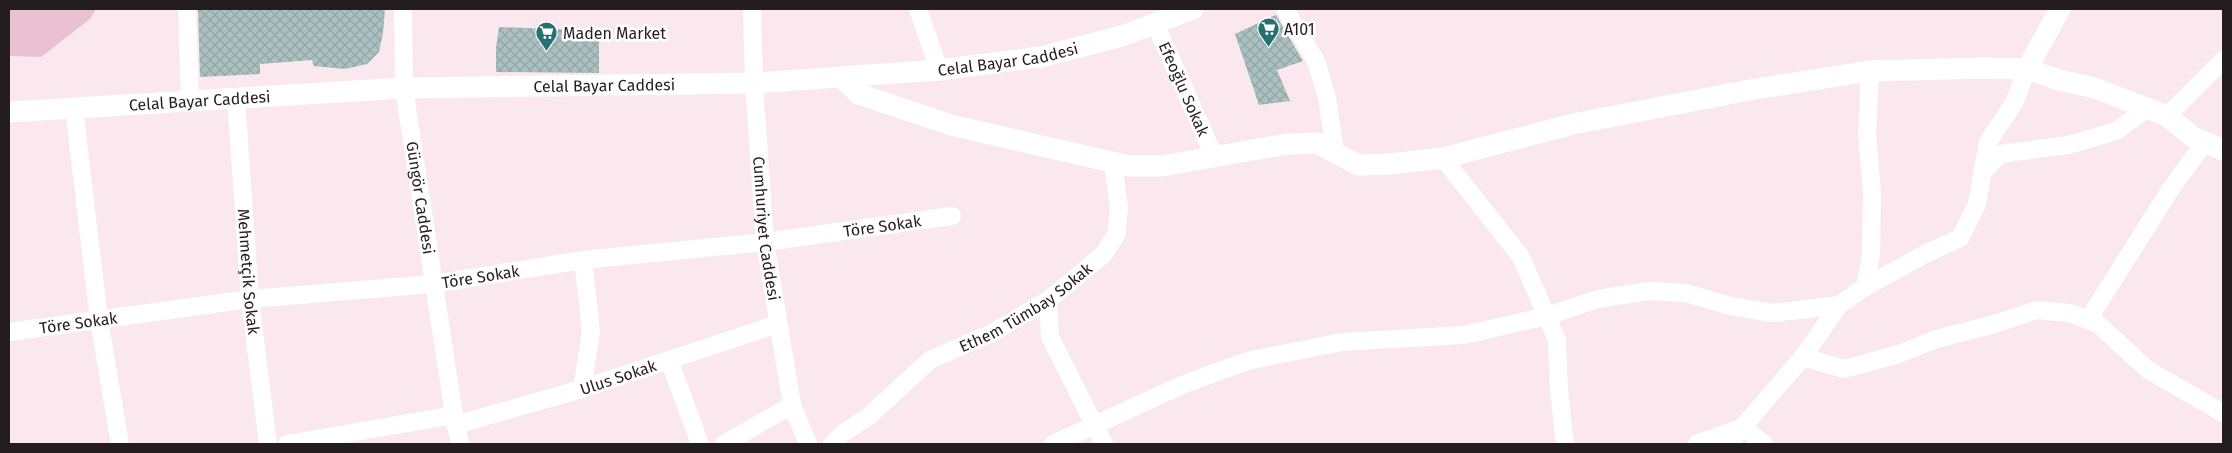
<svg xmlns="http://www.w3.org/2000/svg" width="2232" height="453" font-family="'Fira Sans',sans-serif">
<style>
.pitch{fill:#eac1d0}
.building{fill:url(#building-cross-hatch)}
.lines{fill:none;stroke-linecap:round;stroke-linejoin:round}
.minor{stroke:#fff;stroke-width:18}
.tertiary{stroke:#fff;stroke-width:21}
.labels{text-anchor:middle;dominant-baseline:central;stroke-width:5;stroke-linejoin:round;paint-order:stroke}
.poi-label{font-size:16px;fill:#241d1f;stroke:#fff;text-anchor:start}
.street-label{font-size:16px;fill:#241d1f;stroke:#fff}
</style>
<defs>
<pattern id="building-cross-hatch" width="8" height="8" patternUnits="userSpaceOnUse" patternTransform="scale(1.25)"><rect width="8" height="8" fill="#abc1c1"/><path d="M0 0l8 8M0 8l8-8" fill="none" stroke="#93a5a5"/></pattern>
</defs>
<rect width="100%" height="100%" fill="#fbe7ee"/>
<path class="pitch" d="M9,9h87l-6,10 -49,38 -32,-1z"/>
<g class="building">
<path d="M198,9h187l-2,24 -4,19 -12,12 -22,5 -31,-3 -2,-6 -52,4v10l-60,3z"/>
<path d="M1276,15l27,46 -26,9 13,31 -31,4 -24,-71z"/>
<path d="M499,27l100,4v42l-103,-1v-24z"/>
</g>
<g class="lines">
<g class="minor">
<path d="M187,9l3,92"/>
<path id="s1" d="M403,9l1,79 50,327 6,29"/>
<path id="s2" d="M752,9l2,74 11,159 27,163 16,39"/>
<path d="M918,9l21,61"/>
<path d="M1285,9l31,52 11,37 8,53"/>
<path id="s3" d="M1155,23l59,133"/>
<path id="s4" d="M236,98l14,201 18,145"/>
<path d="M74,108l25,212 21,124"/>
<path d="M2167,116l56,-56"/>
<path d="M1443,158l78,99 36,83 2,50 6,54"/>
<path d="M1982,173l18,-19 68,-9 48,-14 33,-24"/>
<path d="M1865,287l6,-33 1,-62 -5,-57 3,-64"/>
<path d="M1048,300l2,37 54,107"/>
<path d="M2088,320l82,-130 35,-48"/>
<path id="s5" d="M9,332l241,-33 183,-15 150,-24 182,-18 187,-26"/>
<path d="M1803,357l41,12 55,-15 37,-15 55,-14 46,-15 33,3 28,11 50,46 75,43"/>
<path d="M669,360l31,84"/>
<path d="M582,389l9,-58 -8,-71"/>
<path id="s6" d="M455,425l127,-36 196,-65"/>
<path d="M287,444l167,-29"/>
<path d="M724,444l68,-39"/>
<path id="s7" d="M832,444l11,-11 26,-17 61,-56 62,-27 56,-33 55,-45 13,-20 3,-27 -6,-45"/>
<path d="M1053,444l129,-59 65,-24 95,-19 122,-7 83,-19 51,-17 50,-8 38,2 44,13 43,7 66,-8"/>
<path d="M1697,444l46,-17 21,17"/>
<path d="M1728,444l75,-87 36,-52 26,-18 62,-34 33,-15 17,-34 11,-62 26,-39 13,-34"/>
</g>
<g class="tertiary">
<path d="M2027,69l33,-60"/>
<path d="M841,77l18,17 92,31 178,41h33l125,-22 30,-1 41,22 32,-1 53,-6 130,-34 182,-35 115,-18 112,-3 45,1 32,11 36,8 72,28 26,21 30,13"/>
<path id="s8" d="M9,112l395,-24 350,-5 185,-13 102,-13 81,-21 71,-27"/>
</g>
</g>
<defs>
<symbol id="supermarket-pin" viewBox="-11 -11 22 30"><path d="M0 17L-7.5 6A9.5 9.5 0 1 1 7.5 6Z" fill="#257071" stroke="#fff"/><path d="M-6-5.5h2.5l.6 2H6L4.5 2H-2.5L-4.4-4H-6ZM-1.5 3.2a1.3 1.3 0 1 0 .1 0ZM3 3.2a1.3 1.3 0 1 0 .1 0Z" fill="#fff"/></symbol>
</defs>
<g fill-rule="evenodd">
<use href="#supermarket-pin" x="1256" y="16" width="25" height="34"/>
<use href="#supermarket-pin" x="534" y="20" width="25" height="34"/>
</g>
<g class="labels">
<g class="poi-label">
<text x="1284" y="29">A101</text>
<text x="563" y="33">Maden Market</text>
</g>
<g class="street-label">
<text stroke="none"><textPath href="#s8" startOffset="1001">Celal Bayar Caddesi</textPath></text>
<text stroke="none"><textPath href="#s8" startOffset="596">Celal Bayar Caddesi</textPath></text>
<text stroke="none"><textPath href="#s3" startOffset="72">Efeoğlu Sokak</textPath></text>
<text stroke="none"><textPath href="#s8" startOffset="191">Celal Bayar Caddesi</textPath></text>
<text stroke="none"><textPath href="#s1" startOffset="190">Güngör Caddesi</textPath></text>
<text stroke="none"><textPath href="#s5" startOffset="880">Töre Sokak</textPath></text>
<text stroke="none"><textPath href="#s2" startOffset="220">Cumhuriyet Caddesi</textPath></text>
<text stroke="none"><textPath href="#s4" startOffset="174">Mehmetçik Sokak</textPath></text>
<text stroke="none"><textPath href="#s5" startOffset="475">Töre Sokak</textPath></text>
<text stroke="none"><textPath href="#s7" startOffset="239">Ethem Tümbay Sokak</textPath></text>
<text stroke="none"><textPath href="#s5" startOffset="70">Töre Sokak</textPath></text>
<text stroke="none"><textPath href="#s6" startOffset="170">Ulus Sokak</textPath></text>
</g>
</g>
<rect width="2232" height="453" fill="none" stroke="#241d1f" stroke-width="20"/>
</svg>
